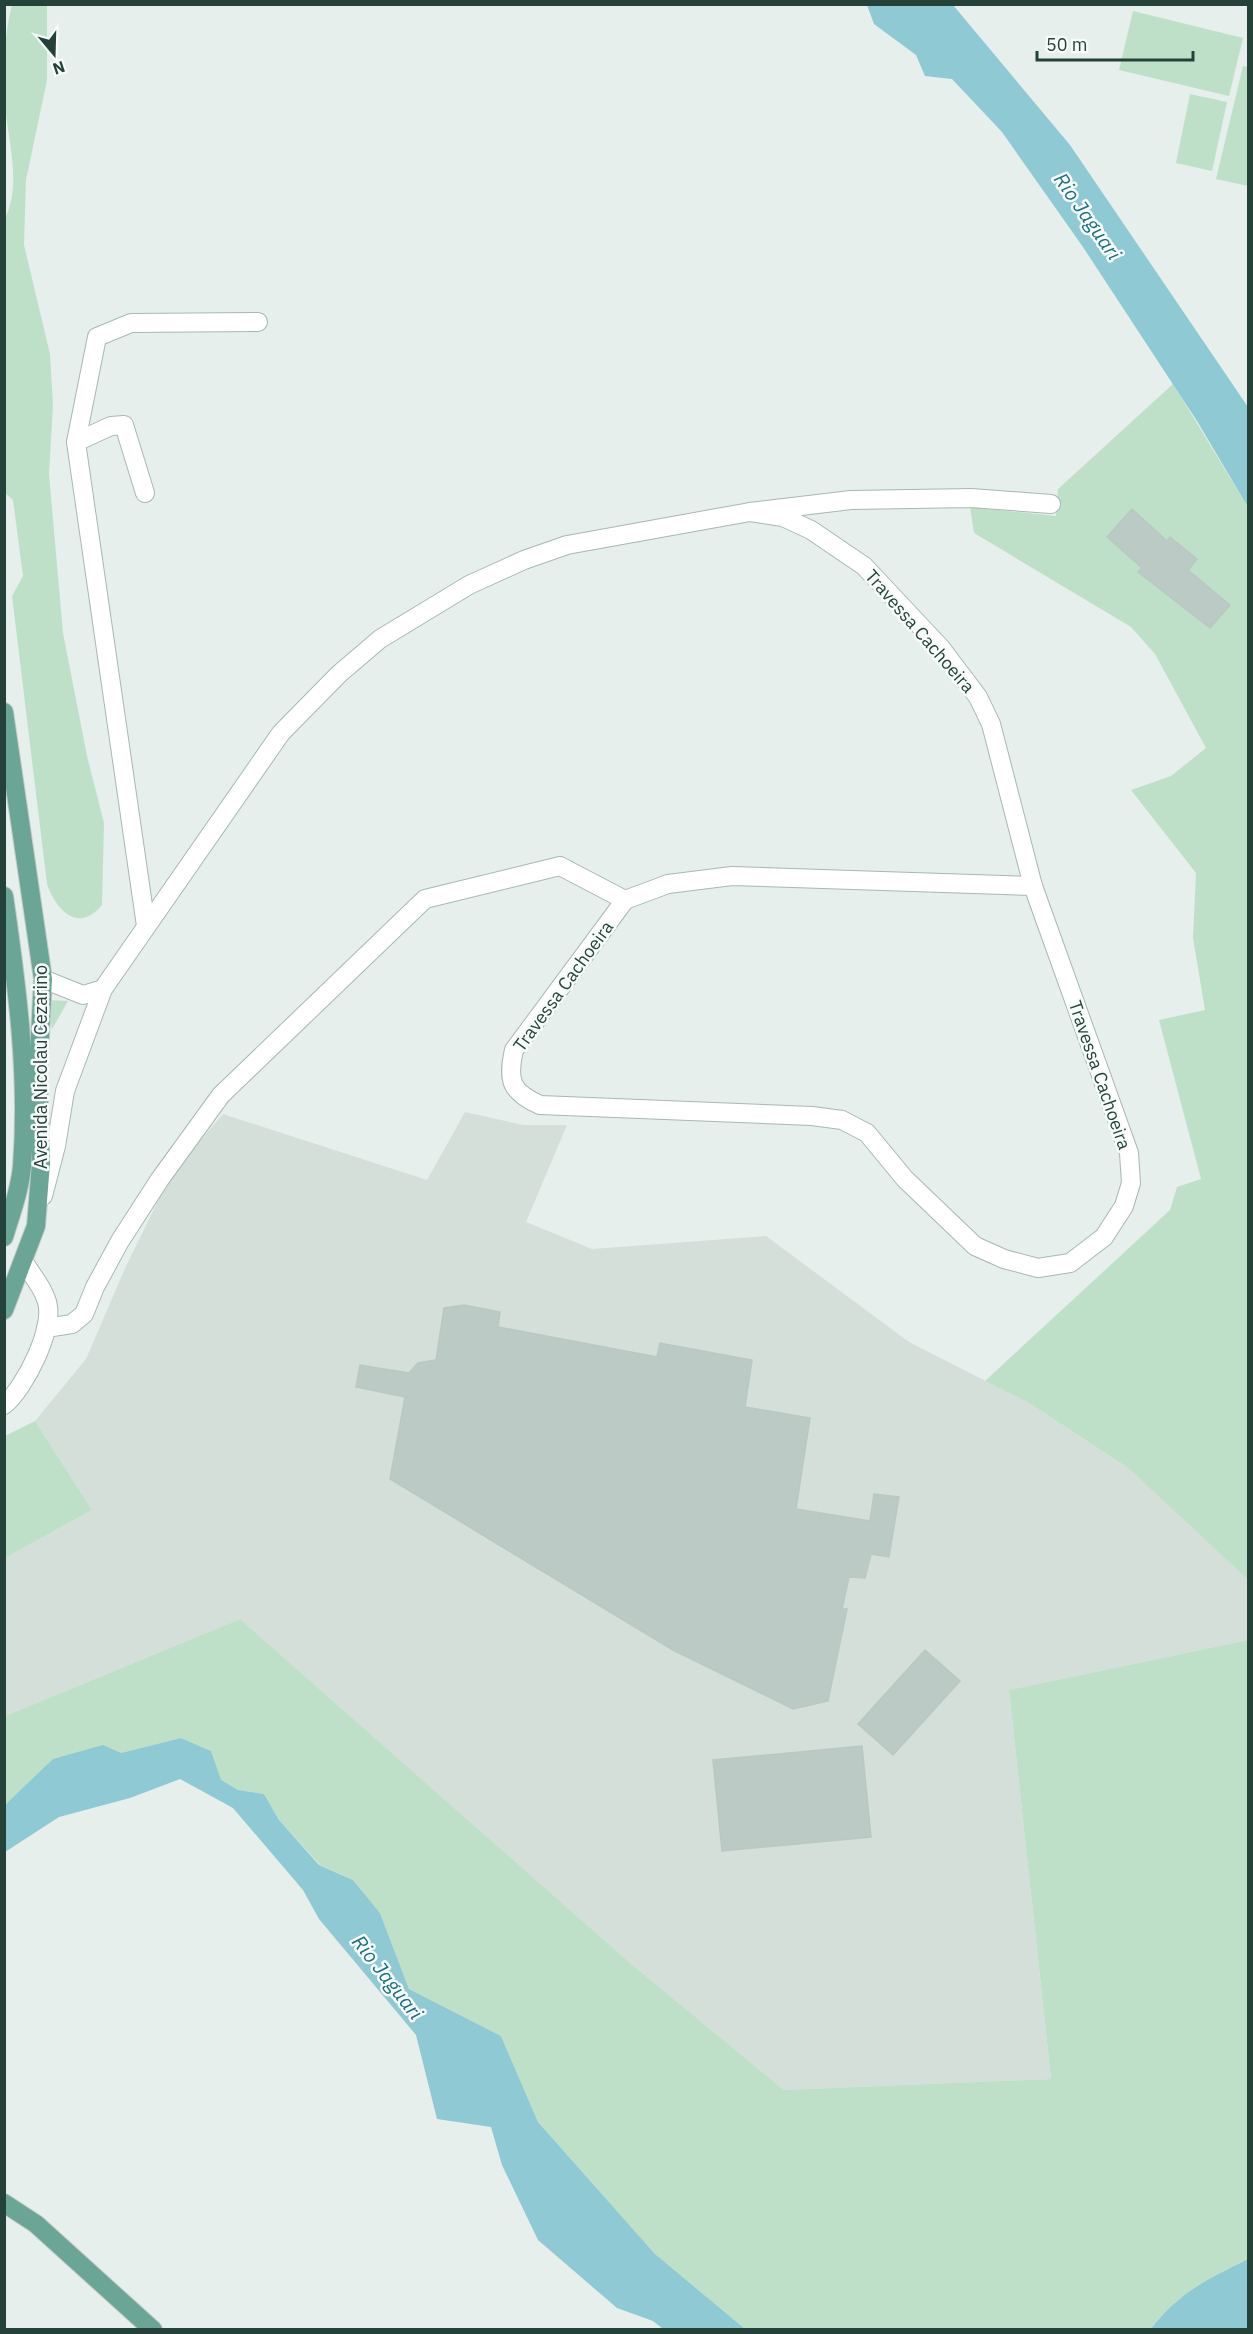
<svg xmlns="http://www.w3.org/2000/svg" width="1253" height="2334" font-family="'IBM Plex Sans',sans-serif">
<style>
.built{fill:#d4dfda}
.green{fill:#bfe0c8}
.water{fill:#8ec9d4}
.building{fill:#bbcac4;stroke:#b8c9c2;stroke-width:1.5}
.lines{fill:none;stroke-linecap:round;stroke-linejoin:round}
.minor-casing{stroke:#a8b8b2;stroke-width:20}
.major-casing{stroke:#c2cac8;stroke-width:20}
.minor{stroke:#fff;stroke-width:18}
.major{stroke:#6aa596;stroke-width:18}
.labels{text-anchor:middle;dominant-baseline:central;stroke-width:5;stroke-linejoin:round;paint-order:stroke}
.street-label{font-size:18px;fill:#24423a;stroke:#f7fbf9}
.water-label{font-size:20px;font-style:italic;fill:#1c6f80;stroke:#f7fbf9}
</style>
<rect width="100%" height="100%" fill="#e6efeb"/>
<path class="built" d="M465,1112l58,13h44l-41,97 66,27 174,-13 143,106 120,61 99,65 120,112v60l-239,50 42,389 -267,11 -155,-128 -389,-343 -235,97v-158l87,-48 -57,-89 51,-62 40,-93 37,-75 31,-43 29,-34 204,66z"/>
<g class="green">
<path d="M12,5h35v75l-21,100 -2,65 26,109 3,51 -4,69 14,159 24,123 17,67 -2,82c-24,29 -46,5 -55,-21l-35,-288 11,-20 -10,-76 -9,-8v-271c19,-37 3,-81 1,-120 -2,-32 -1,-65 7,-96z"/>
<path d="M1133,11l110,27 -14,58 -110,-26z"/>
<path d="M1243,66l5,1v119l-32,-7z"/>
<path d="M1190,94l37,8 -15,69 -36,-8z"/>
<path d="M1173,384l75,123v1073l-120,-112 -99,-65 -44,-22 185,-171 7,-23 24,-8 -42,-159 46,-10 -12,-72 3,-65 -65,-83 40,-14 35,-28 -51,-94 -24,-27 -157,-94 -4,-26 86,9 2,-27z"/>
<path d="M48,1000l20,1 -16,28z"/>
<path d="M35,1421l57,89 -87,48v-122z"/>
<path d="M240,1619l389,343 155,128 267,-11 -42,-389 239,-50v619c-41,21 -68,32 -97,70h-406l-90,-75 -117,-132 -37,-86 -92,-47 -29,-76 -27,-33 -33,-15 -41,-45 -15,-26 -26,-4 -18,-10 -9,-29 -30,-13 -60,15 -93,32 -23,20v-89z"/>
</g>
<g class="water">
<path d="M867,5h86l117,140 178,262v100l-51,-86 -114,-174 -81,-115 -50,-53 -27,-3 -9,-21 -42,-31z"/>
<path d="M181,1738l30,13 10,29 17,10 26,4 15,26 40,45 34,15 27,33 29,76 92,47 37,86 117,132 90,75h-82l-10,-8 -36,-13 -79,-68 -36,-75 -11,-38 -54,-8 -21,-84 -97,-116 -16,-29 -70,-82 -53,-29 -50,19 -71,19 -54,35v-47l48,-46 50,-14 18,8z"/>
<path d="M1248,2259v70h-97c29,-38 56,-49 97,-70z"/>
</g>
<g class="building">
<path d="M1132,509l35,32 3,-4 27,22 -9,11 42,35 -20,23 -72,-56 4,-4 -35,-31z"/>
<path d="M464,1305l36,7 -2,15 159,30 3,-14 92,17 -7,47 65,11 -14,91 74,12 4,-27 25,3 -10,60 -18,-3 -6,24 -16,-1 -7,32h5l-19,92 -35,8 -120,-59 -283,-171 15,-82 -49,-10 4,-22 49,8 9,-10 18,-3 8,-52z"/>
<path d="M925,1650l35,31 -67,74 -35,-31z"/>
<path d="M862,1746l9,91 -149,14 -9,-91z"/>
</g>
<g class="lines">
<defs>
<g id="minor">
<path d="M76,442l35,-16 13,-1 21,68"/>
<path d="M625,900l-111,150c-7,31 -3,42 26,55l272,11 30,4 25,13 38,46 70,67 29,13 34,9 32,-5 34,-26 20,-31 7,-23 -2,-30 -96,-267 -42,-162 -13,-27 -37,-49 -77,-82 -53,-36 -28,-13 -33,-5"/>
<path d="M146,926l-70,-484 21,-105 34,-14 127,-1"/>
<path d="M43,979l40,16 20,-6"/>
<path d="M43,1196l13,-50 9,-55 38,-102 178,-256 58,-59 41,-35 89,-54 55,-25 43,-15 183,-33 101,-12 120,-2 80,6"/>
<path d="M46,1328l26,-4 12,-10 11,-27 25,-46 40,-62 61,-84 204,-196 135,-33 65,34 43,-16 64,-8 301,10"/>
<path d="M4,1405c21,-17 53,-80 42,-106 -4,-13 -15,-25 -22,-37"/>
</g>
<g id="major">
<path d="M4,712l39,267 -5,94 3,90 -5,63 -32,84"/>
<path d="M4,896c13,89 25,180 18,270 -2,24 -11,48 -18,71"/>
<path d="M4,2203l32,21 117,106"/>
</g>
</defs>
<use href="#minor" class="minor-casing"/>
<use href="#major" class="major-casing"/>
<use href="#minor" class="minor"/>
<use href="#major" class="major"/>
</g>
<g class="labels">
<g class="street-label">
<text transform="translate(920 631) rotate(49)">Travessa Cachoeira</text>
<text transform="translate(563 986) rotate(-54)">Travessa Cachoeira</text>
<text transform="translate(40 1067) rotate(-90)">Avenida Nicolau Cezarino</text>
<text transform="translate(1100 1075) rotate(71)">Travessa Cachoeira</text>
</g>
<g class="water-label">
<text transform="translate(1088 216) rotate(55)">Rio Jaguari</text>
<text transform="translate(388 1977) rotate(52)">Rio Jaguari</text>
</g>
</g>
<rect width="1253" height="2334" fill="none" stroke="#24423a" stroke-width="12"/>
<g transform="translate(54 54) rotate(161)" stroke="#f7fbf9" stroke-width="4.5" paint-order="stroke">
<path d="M0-4.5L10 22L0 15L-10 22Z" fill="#24423a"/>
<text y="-9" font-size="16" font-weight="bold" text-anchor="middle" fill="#24423a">N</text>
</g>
<path d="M1037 51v9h156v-9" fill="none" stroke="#24423a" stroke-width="3"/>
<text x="1046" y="51" font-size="18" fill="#24423a" stroke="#f7fbf9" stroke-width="4.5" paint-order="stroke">50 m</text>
</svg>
